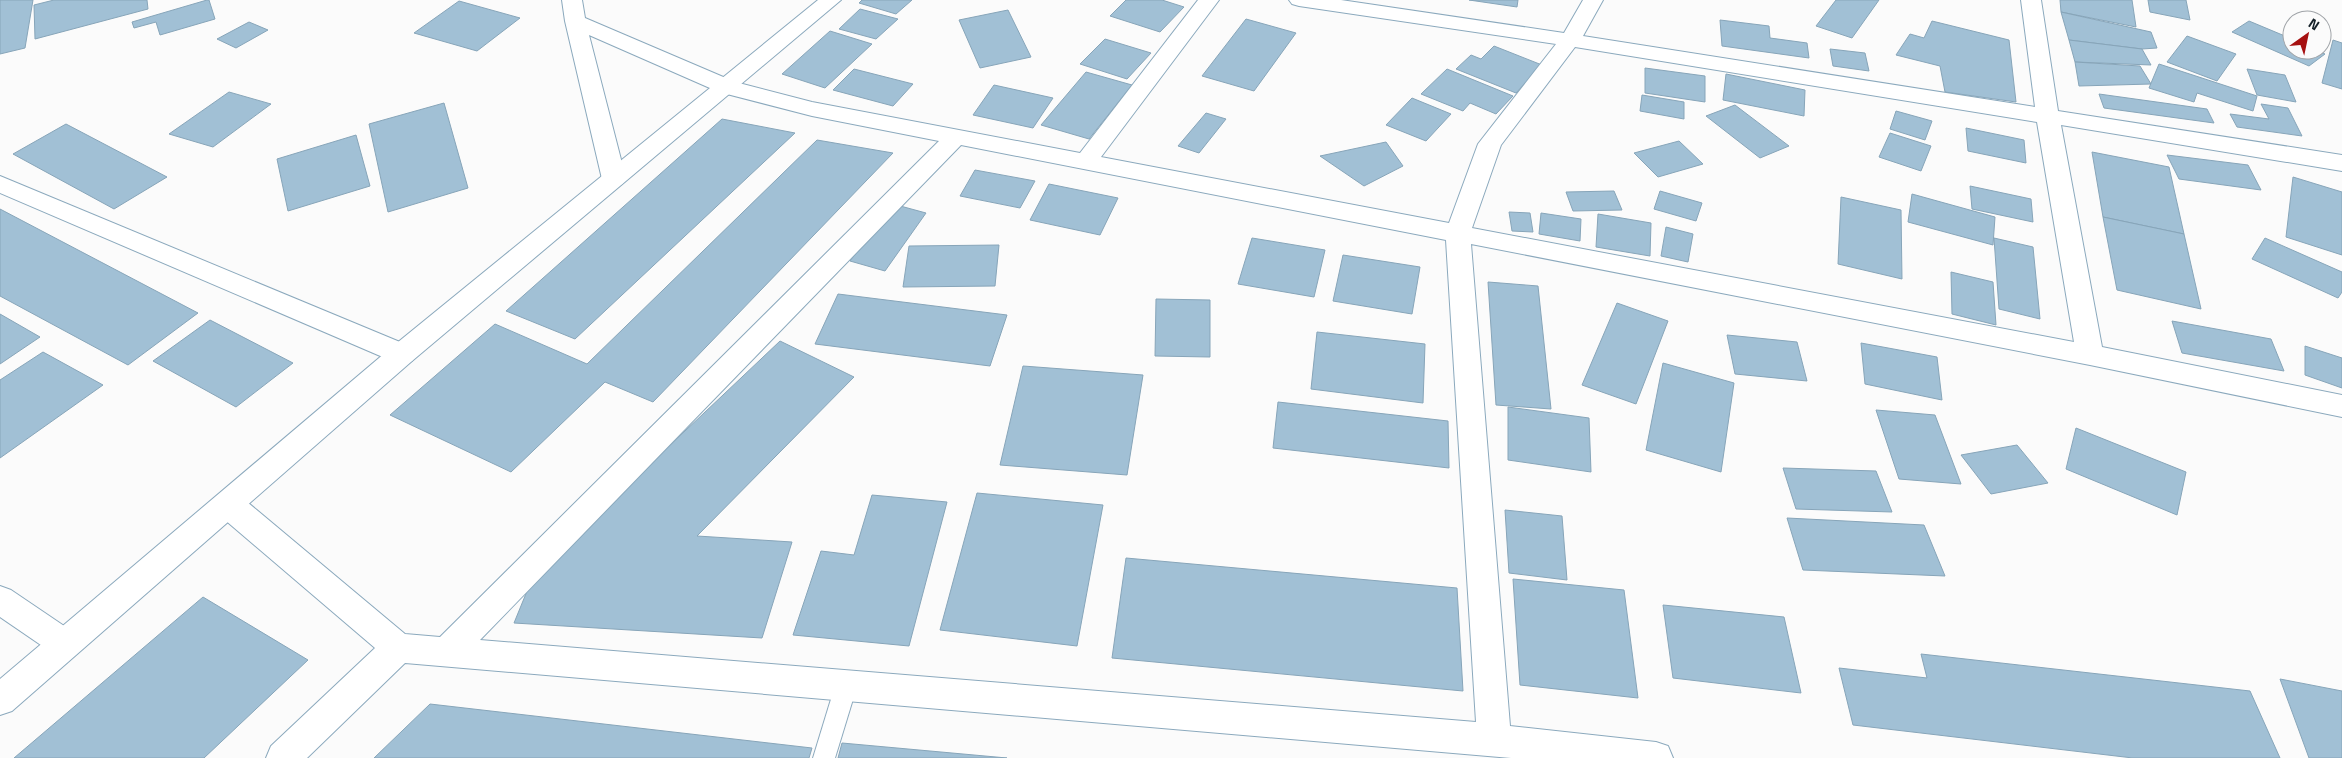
<svg xmlns="http://www.w3.org/2000/svg" width="2342" height="758" font-family="'Titillium Web',sans-serif">
<style>
.building{fill:#a1c0d5;stroke:#87a5b9}
.lines{fill:none;stroke-linecap:round;stroke-linejoin:round}
.service-casing{stroke:#8ba9bd;stroke-width:2}
.minor-casing{stroke:#8ba9bd;stroke-width:2}
.tertiary-casing{stroke:#8ba9bd;stroke-width:2}
.service{fill:#fff;fill-rule:evenodd}
.minor{fill:#fff;fill-rule:evenodd}
.tertiary{fill:#fff;fill-rule:evenodd}
</style>
<rect width="100%" height="100%" fill="#fbfbfb"/>
<g class="building">
<path d="M0,0h33l-8,48 -25,6z"/>
<path d="M54,0h93l1,9 -113,30 -1,-34z"/>
<path d="M207,0h2l6,19 -55,16 -4,-13 -22,6 -2,-6z"/>
<path d="M862,0h50l-16,14 -37,-11z"/>
<path d="M1126,0h36l22,7 -24,25 -50,-16z"/>
<path d="M1469,0h49l-1,7z"/>
<path d="M1836,0h43l-27,38 -36,-12z"/>
<path d="M2060,0h72l4,27 -75,-15z"/>
<path d="M2148,0h38l4,20 -40,-8z"/>
<path d="M459,1l61,17 -43,33 -63,-18z"/>
<path d="M860,9l38,10 -22,20 -37,-10z"/>
<path d="M1008,10l23,47 -51,11 -21,-48z"/>
<path d="M2061,12l90,20 6,16 -15,1 -73,-9z"/>
<path d="M1246,19l50,14 -42,58 -52,-15z"/>
<path d="M1720,20l49,6 1,12 37,5 2,15 -87,-12z"/>
<path d="M1932,21l77,19 7,62 -71,-10 -5,-26 -44,-11 14,-21 14,4z"/>
<path d="M2249,21l43,18v11h24l9,4 -16,12 -77,-34z"/>
<path d="M249,22l19,8 -32,18 -19,-9z"/>
<path d="M830,31l42,13 -47,44 -43,-14z"/>
<path d="M2187,36l49,18 -19,27 -50,-19z"/>
<path d="M1105,39l46,14 -24,26 -47,-15z"/>
<path d="M2069,40l73,9 9,16 -76,-3z"/>
<path d="M2333,40l9,3v46l-20,-6z"/>
<path d="M1494,46l48,19 -26,28 -60,-24 15,-14 10,4z"/>
<path d="M1830,49l35,4 4,18 -36,-5z"/>
<path d="M2075,62l65,4 11,18 -72,2z"/>
<path d="M2159,64l98,32 -4,15 -56,-18 -3,9 -45,-14z"/>
<path d="M1645,68l60,8v26l-60,-9z"/>
<path d="M854,69l59,15 -20,22 -60,-16z"/>
<path d="M1447,69l66,27 -17,18 -26,-11 -7,8 -42,-17z"/>
<path d="M2247,69l38,6 11,27 -39,-7z"/>
<path d="M1086,72l46,13 -43,54 -48,-14z"/>
<path d="M1726,74l79,16 -1,26 -81,-16z"/>
<path d="M994,85l59,13 -20,30 -60,-13z"/>
<path d="M229,92l42,12 -58,43 -44,-13z"/>
<path d="M2099,94l108,15 7,14 -110,-15z"/>
<path d="M1642,95l42,7v17l-44,-8z"/>
<path d="M1412,98l39,16 -25,27 -40,-16z"/>
<path d="M444,103l24,85 -80,24 -19,-88z"/>
<path d="M2261,104l27,4 14,28 -65,-9 -7,-13 39,5z"/>
<path d="M1735,105l54,41 -29,12 -54,-42z"/>
<path d="M1896,111l36,10 -7,19 -35,-11z"/>
<path d="M1206,113l20,6 -27,34 -21,-7z"/>
<path d="M722,119l73,14 -220,206 -69,-28z"/>
<path d="M66,124l101,53 -53,32 -101,-55z"/>
<path d="M1966,128l58,12 2,23 -58,-12z"/>
<path d="M1890,133l41,13 -10,25 -42,-14z"/>
<path d="M356,135l14,51 -82,25 -11,-52z"/>
<path d="M817,140l76,13 -240,249 -48,-20 -94,90 -121,-57 105,-91 92,40z"/>
<path d="M1679,141l24,23 -45,13 -24,-24z"/>
<path d="M1386,142l17,24 -39,20 -44,-30z"/>
<path d="M2092,152l77,15 15,67 -81,-17z"/>
<path d="M2167,155l81,10 13,25 -82,-11z"/>
<path d="M975,170l60,11 -15,27 -60,-12z"/>
<path d="M2293,177l49,15v63l-56,-18z"/>
<path d="M1049,184l69,14 -18,37 -70,-15z"/>
<path d="M1970,186l61,13 2,23 -61,-13z"/>
<path d="M1614,191l8,19 -49,1 -7,-19z"/>
<path d="M1660,191l42,12 -6,18 -42,-12z"/>
<path d="M1912,194l83,23 -2,28 -85,-23z"/>
<path d="M1841,197l60,13 1,69 -64,-15z"/>
<path d="M893,204l33,9 -41,58 -35,-10z"/>
<path d="M0,209l198,104 -70,52 -128,-69z"/>
<path d="M1509,212l21,1 3,19 -21,-1z"/>
<path d="M1541,213l40,6 -1,22 -41,-7z"/>
<path d="M1598,214l53,9 -1,33 -54,-9z"/>
<path d="M2103,217l81,17 17,75 -84,-19z"/>
<path d="M1666,227l27,7 -5,28 -27,-6z"/>
<path d="M1252,238l73,12 -11,47 -76,-13z"/>
<path d="M1994,238l39,9 7,72 -41,-10z"/>
<path d="M2265,238l77,34v20l-4,6 -86,-39z"/>
<path d="M999,245l-4,41 -92,1 6,-41z"/>
<path d="M1343,255l77,12 -8,47 -79,-13z"/>
<path d="M1951,272l42,10 3,43 -44,-11z"/>
<path d="M1488,282l50,4 13,123 -55,-4z"/>
<path d="M838,294l169,21 -17,51 -175,-22z"/>
<path d="M1156,299l54,1v57l-55,-1z"/>
<path d="M1617,303l51,18 -32,83 -54,-19z"/>
<path d="M0,314l40,23 -40,27z"/>
<path d="M210,320l83,43 -57,44 -83,-46z"/>
<path d="M2172,321l99,18 13,32 -102,-18z"/>
<path d="M1317,332l108,12 -2,59 -112,-14z"/>
<path d="M1727,335l70,7 10,39 -72,-7z"/>
<path d="M780,341l74,36 -157,159 95,6 -30,96 -248,-15 20,-49z"/>
<path d="M1861,343l76,14 5,43 -77,-16z"/>
<path d="M2305,346l37,12v30l-37,-13z"/>
<path d="M43,352l60,33 -103,73v-78z"/>
<path d="M1663,363l71,20 -13,89 -75,-22z"/>
<path d="M1023,366l120,9 -16,100 -127,-10z"/>
<path d="M1278,402l170,19 1,47 -176,-20z"/>
<path d="M1508,407l81,11 2,54 -83,-12z"/>
<path d="M1876,410l59,5 26,69 -62,-5z"/>
<path d="M2076,428l110,44 -9,43 -111,-46z"/>
<path d="M2017,445l31,38 -57,11 -30,-39z"/>
<path d="M1783,468l93,3 16,41 -96,-3z"/>
<path d="M977,493l126,12 -26,141 -137,-16z"/>
<path d="M872,495l75,7 -38,144 -116,-11 28,-84 33,4z"/>
<path d="M1505,510l57,6 5,64 -58,-7z"/>
<path d="M1787,518l137,7 21,51 -142,-6z"/>
<path d="M1126,558l331,30 6,103 -351,-33z"/>
<path d="M1513,579l111,11 14,108 -118,-13z"/>
<path d="M203,597l105,63 -104,98h-190z"/>
<path d="M1663,605l121,12 17,76 -128,-15z"/>
<path d="M1921,654l329,37 30,67h-147l-280,-33 -14,-57 88,10z"/>
<path d="M2280,679l62,12v67h-33z"/>
<path d="M430,704l382,44 -3,10h-435z"/>
<path d="M842,743l165,15h-169z"/>
</g>
<g class="lines">
<defs>
<path id="service" d="M846,676l7,3 4,7 -22,72h-22l22,-72 4,-7z"/>
<g id="minor">
<path d="M562,0h20l3,18 150,64 77,20 268,51 118,-153h21l-118,157 348,66 29,-79 78,-100 -257,-38 -7,-2 -3,-4h52l223,33 19,-33h20l-20,36 452,71 -14,-107h20l17,111 284,44v16l-281,-46 41,222 240,48v22l-252,-52 -619,-121 39,482 146,16 12,4 5,12h-162l-1106,-95 -98,95h-41l5,-12 104,-98 -157,-134 -4,-9 4,-9 11,-3 11,3 165,138 35,3 499,-496 -127,-25 -93,-24 -130,-57 37,144 -4,5 -8,3 -8,-3 -4,-5 -37,-158zM1575,47l462,75 37,220 -602,-114 29,-83zM961,145l485,95 30,482 -996,-82z"/>
<path d="M0,176l412,171 4,7 -4,7 -10,3 -10,-3 -392,-168z"/>
<path d="M0,586l11,4 65,44 5,10 -5,10 -11,4 -11,-4 -54,-37z"/>
</g>
<path id="tertiary" d="M818,0h23l-429,361 -400,350 -12,4v-36l392,-332z"/>
</defs>
<use href="#service" class="service-casing"/>
<use href="#minor" class="minor-casing"/>
<use href="#tertiary" class="tertiary-casing"/>
<use href="#service" class="service"/>
<use href="#minor" class="minor"/>
<use href="#tertiary" class="tertiary"/>
</g>
<g transform="translate(2307 35) rotate(33)"><circle r="24" fill="#fbfbfb" stroke="#9fa3a7"/>
<path d="M0-4L9 19L0 12L-9 19Z" fill="#a61011"/>
<text y="-8" font-size="14" font-weight="bold" text-anchor="middle" fill="#142028">N</text>
</g>
</svg>
